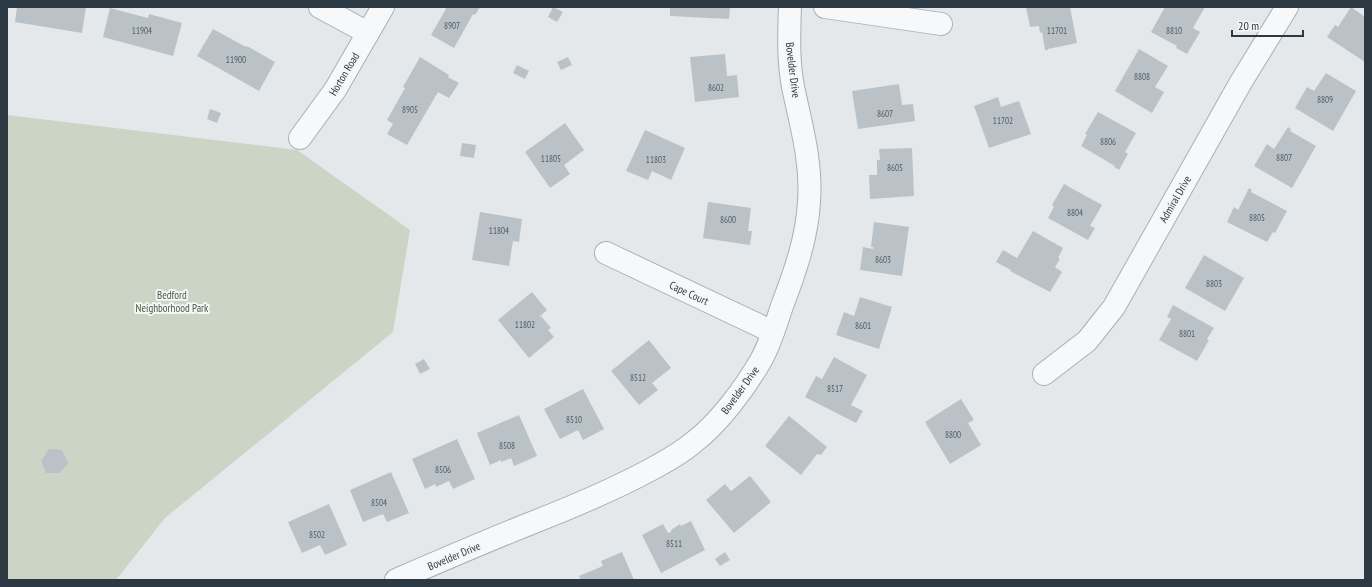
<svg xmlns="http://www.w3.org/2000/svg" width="1372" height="587" font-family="'PT Sans Narrow',sans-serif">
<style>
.green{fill:#ccd4c6}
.building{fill:#bbc2c7}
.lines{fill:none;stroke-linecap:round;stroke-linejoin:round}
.street-casing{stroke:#a9b0b5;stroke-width:24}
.street{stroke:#f6f8f9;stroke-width:22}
.labels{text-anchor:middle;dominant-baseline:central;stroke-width:4;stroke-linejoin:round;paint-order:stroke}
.number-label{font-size:9px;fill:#505b63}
.street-label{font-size:11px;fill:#2d3942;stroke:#f4f6f8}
.park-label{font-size:11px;fill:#485c3b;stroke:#f4f6f8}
</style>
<rect width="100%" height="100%" fill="#e4e8eb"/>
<path class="green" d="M7,115l290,35 113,80 -17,102 -228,186 -49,62h-109z"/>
<g class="building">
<path d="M17,7h69l-4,26 -67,-11z"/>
<path d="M447,7h33l-5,8 -2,-1 -19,34 -23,-13z"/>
<path d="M553,7l10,5 -6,10 -9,-5z"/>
<path d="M670,7h60l-1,12 -59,-3z"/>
<path d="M1026,7h44l7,36 -29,6v1h-3l-3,-18 -2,1 -1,-7 -9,1z"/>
<path d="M1165,7h40l-12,21 7,4 -13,22 -11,-6 1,-2 -26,-14z"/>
<path d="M1351,7l14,10v45l-38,-25 8,-12 3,2z"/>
<path d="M110,8l38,10 1,-4 33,9 -9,33 -70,-19z"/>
<path d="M213,29l33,18 1,-1 28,16 -16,29 -62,-35z"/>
<path d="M1139,49l29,17 -13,21 9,5 -12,21 -37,-22z"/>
<path d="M725,54l2,22 10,-1 2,22 -44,5 -5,-45z"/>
<path d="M420,57l29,18 -1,2 11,6 -10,15 -11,-6 -31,53 -20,-11 6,-10 -6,-4 18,-32 -2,-1z"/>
<path d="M568,57l4,8 -11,5 -4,-8z"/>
<path d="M517,65l12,6 -4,8 -12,-6z"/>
<path d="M1326,73l30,18 -23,40 -38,-23 12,-21 7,4z"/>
<path d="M899,84l3,21 11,-1 2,17 -57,8 -6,-38z"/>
<path d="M998,97l3,10 18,-6 12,33 -42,14 -15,-42z"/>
<path d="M210,109l11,4 -4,10 -10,-4z"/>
<path d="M1098,112l38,21 -11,19 3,2 -9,16 -5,-3 1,-1 -34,-20 6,-11 -2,-1z"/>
<path d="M565,123l19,27 -20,15 6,9 -20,14 -25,-36z"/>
<path d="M1288,127l3,2 -1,2 26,15 -24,42 -38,-22 13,-22 7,5z"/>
<path d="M645,130l40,18 -14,32 -19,-9 -4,9 -22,-9z"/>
<path d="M462,143l14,2 -2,13 -14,-2z"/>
<path d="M912,148l2,48 -44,3 -1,-24h8v-15h3l-1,-11z"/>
<path d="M1064,184l38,21 -12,21 5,2 -7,12 -40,-22 6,-11 -2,-2z"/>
<path d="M1249,188l3,2 -1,2 36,19 -12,22 -2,-1 -6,10 -40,-20 7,-15 4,3z"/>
<path d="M708,202l43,6 -3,23h4l-2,14 -47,-7z"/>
<path d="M480,212l42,7 -3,23 -6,-1 -4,25 -37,-6z"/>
<path d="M874,222l35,5 -7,49 -42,-6 3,-23 10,2v-2h-2z"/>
<path d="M1033,231l30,17 -5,10 2,1 -5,8 7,5 -12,20 -40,-21 1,-1 -15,-8 7,-12 14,8z"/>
<path d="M1204,255l40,23 -19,33 -40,-23z"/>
<path d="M532,292l15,18 -8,7v1l2,-2 10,12 -3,2 6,7 -25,21 -31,-38z"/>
<path d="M860,297l32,10 -13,42 -43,-14 8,-23 10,4z"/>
<path d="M1173,305l41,23 -7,11 2,1 -12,21 -38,-21 12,-21 -4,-2z"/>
<path d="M649,340l22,28 -19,15 6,7 -19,15 -28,-34z"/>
<path d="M834,357l33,18 -16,30 12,6 -7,12 -51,-26 11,-21 6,3z"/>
<path d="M424,359l6,10 -10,5 -5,-10z"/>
<path d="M583,389l21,40 -21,11 -5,-10 -18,9 -16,-30z"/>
<path d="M961,399l13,21 -6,3 13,22 -31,19 -25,-42z"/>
<path d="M519,415l18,41 -23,10 -3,-8 -10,4v-2l-11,5 -13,-32z"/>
<path d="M789,416l38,31 -6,8 -4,-1 -16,21 -36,-29z"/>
<path d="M457,439l18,40 -22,10 -4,-8 -13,6 -1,-3 -10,5 -13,-30z"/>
<path d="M49,449l13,1 6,13 -8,10h-14l-5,-12z"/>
<path d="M391,472l18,41 -22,9 -4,-8 -20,8 -13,-32z"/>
<path d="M750,476l21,26 -37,31 -28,-33 19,-16 6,7z"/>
<path d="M329,504l18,41 -22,10 -5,-10 -18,8 -14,-31z"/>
<path d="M691,521l14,29 -44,23 -19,-38 21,-11 5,9 3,-1v-2l9,-6 1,2z"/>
<path d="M622,552l12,28h-53l-2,-4 24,-10 -2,-5z"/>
<path d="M725,552l5,8 -10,6 -5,-7z"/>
</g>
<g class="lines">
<defs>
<g id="street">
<path d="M320,7l48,26"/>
<path d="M825,7l116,17"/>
<path d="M300,138l35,-48 48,-83"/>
<path d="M606,253l167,79"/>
<path d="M1044,374l43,-33 27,-34 127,-225 46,-75"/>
<path d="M396,580c44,-19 88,-38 133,-56 41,-16 82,-33 121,-54 15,-8 31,-17 44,-28 25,-19 50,-53 66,-80 10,-17 16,-38 22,-56 13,-34 25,-68 27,-104 3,-40 -8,-77 -16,-115 -5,-27 -4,-53 -3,-80"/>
</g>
</defs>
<use href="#street" class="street-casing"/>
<use href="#street" class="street"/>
</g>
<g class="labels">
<g class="number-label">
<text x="452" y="25">8907</text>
<text x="142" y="30">11904</text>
<text x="1057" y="30">11701</text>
<text x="1174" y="30">8810</text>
<text x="236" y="59">11900</text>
<text x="1142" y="76">8808</text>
<text x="716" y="87">8602</text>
<text x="1325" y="99">8809</text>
<text x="410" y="109">8905</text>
<text x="885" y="113">8607</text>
<text x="1003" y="120">11702</text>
<text x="1108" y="141">8806</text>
<text x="1284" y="157">8807</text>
<text x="551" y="158">11805</text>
<text x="656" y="159">11803</text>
<text x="895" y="167">8605</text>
<text x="1075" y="212">8804</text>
<text x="1257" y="217">8805</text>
<text x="728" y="219">8600</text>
<text x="499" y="230">11804</text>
<text x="883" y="259">8603</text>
<text x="1214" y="283">8803</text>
<text x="525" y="324">11802</text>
<text x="863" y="325">8601</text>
<text x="1187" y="333">8801</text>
<text x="638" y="377">8512</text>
<text x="835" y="388">8517</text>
<text x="574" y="419">8510</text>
<text x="953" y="434">8800</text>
<text x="507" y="445">8508</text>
<text x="443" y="469">8506</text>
<text x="379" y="502">8504</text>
<text x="317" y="534">8502</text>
<text x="674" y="543">8511</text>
</g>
<g class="street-label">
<text transform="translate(793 70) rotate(83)">Bovelder Drive</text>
<text transform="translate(344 74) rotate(-59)">Horton Road</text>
<text transform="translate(1175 199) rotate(-60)">Admiral Drive</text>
<text transform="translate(689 293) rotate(25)">Cape Court</text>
<text transform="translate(740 390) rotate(-54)">Bovelder Drive</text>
<text transform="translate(454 556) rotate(-23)">Bovelder Drive</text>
</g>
<g class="park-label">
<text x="172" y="295">Bedford<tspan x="172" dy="13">Neighborhood Park</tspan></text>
</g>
</g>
<rect width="1372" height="587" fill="none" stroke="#2d3942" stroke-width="16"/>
<path d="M1232 30v6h71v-6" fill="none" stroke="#2d3942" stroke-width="2"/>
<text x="1238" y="30" font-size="12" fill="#2d3942" stroke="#f4f6f8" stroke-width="3" paint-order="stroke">20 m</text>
</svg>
